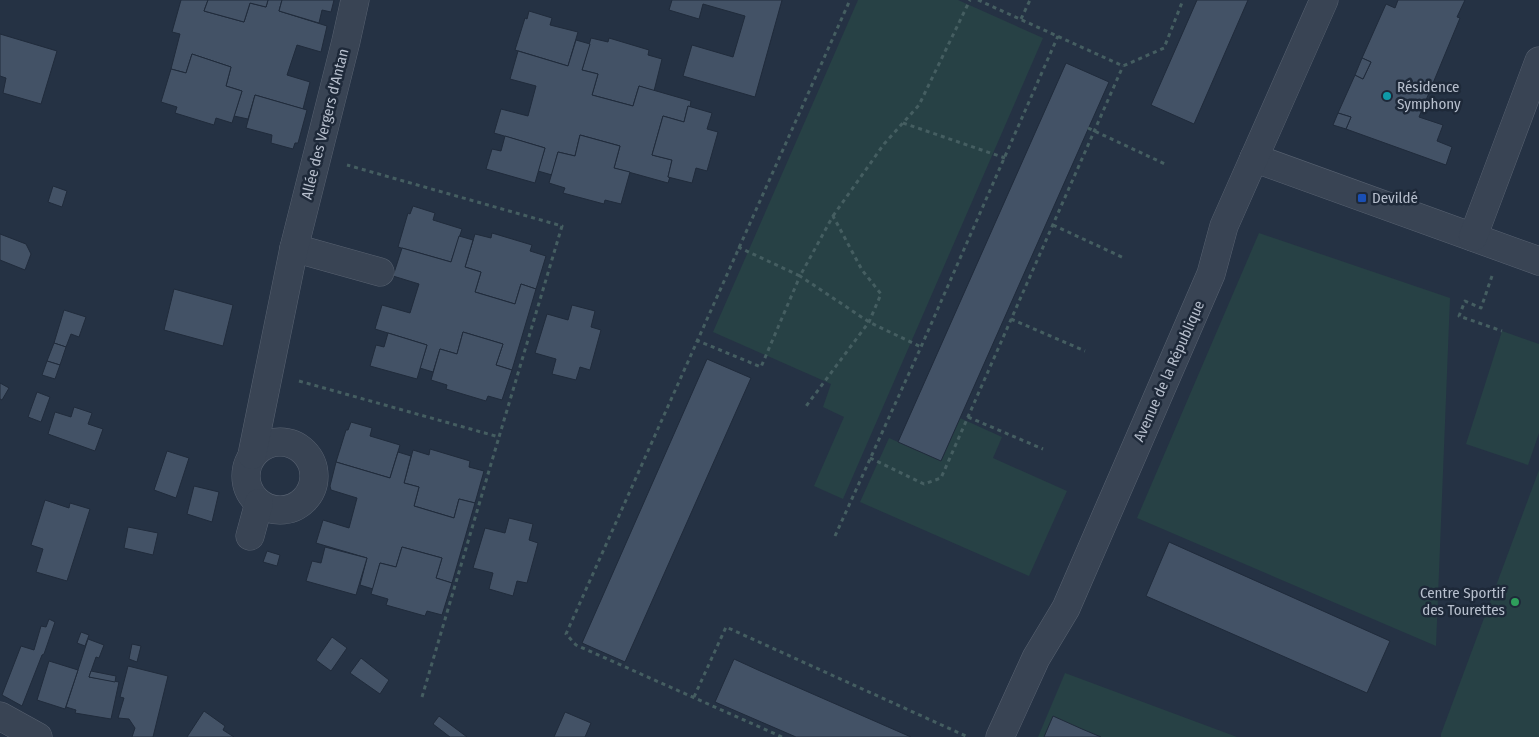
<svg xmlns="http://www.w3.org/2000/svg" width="1539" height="737" font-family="'Fira Sans Condensed',sans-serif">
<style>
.green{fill:#274145}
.building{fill:#435266;stroke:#202b3b}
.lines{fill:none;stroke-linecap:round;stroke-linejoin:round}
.minor-casing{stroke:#586271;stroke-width:29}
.tertiary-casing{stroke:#586271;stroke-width:29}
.path{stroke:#455e61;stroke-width:3;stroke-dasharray:4 4;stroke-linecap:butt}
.minor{stroke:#394454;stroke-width:28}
.tertiary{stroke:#394454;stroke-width:28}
.culture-dot{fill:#0f9aa8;stroke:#1e2939;stroke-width:2}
.transit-dot{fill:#1a4fb4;stroke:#1e2939;stroke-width:2}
.leisure-dot{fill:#2e9e5b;stroke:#1e2939;stroke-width:2}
.labels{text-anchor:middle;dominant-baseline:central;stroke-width:5;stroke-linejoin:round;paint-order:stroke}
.poi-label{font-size:15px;fill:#b7bfcd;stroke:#1e2939;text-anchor:start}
.street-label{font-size:15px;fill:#b7bfcd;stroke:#1e2939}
</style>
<rect width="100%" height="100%" fill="#253244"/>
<g class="green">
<path d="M858,0h100l85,38 -200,461 -29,-13 30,-69 -21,-10 8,-23 -118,-52z"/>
<path d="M1259,233l191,65 -14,348 -299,-128z"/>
<path d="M1502,331l37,13v89l-11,32 -62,-21z"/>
<path d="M960,418l42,19 -9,21 74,33 -38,85 -169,-74 29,-64 52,23z"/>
<path d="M1539,470v267h-98v-3z"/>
<path d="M1065,673l172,64h-199z"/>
</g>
<g class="building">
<path d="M181,0h27l-4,11 40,11 6,-19 16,4 2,-7h14l-3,11 48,15 -6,26 -24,-7 -10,30 23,7 -7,27 -48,-14 -7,24 -14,-3 8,-25 -16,-5 5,-19 -39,-13 -6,19 -15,-4 9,-35 -8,-2z"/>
<path d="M208,0h60l-2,7 -16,-4 -6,19 -40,-11z"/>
<path d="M282,0h52l-3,12 -9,-2 -3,13 -40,-12z"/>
<path d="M672,0h110l-27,97 -72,-21 9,-31 41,12 12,-41 -42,-12 -4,15 -30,-9z"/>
<path d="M1197,0h51l-54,124 -43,-19z"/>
<path d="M1398,0h67l-8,17 3,1 -41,99 24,8 -6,16 15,6 -6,18 -100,-36 5,-12 -13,-4 17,-38 8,4 8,-17 -9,-4 24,-54 9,4z"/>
<path d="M529,11l23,7 -2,7 28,7 -10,34 -53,-16 10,-32 2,1z"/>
<path d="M0,34l57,17 -16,53 -38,-11 3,-15 -6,-2z"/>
<path d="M591,38l17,4 1,-4 40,12 -1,5 14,4 -8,32 -15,-5 -6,20 -41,-11 6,-21 -16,-4z"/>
<path d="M576,40l14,4 -8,26 16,4 -6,21 41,11 6,-20 52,15 -1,6 -2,-1 -4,16 -21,-6 -11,39 20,5 -4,17h2l-2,6 -54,-15 6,-22 -40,-11 -5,21 -17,-4 -6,23 -14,-4 7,-23 -51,-15 7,-24 27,7 8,-30 -26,-7 8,-28 50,15z"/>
<path d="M192,54l39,13 -5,19 16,5 -10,32 -16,-5 -2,7 -39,-12 2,-6 -16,-5 10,-33 15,4z"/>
<path d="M1362,58l9,4 -8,17 -8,-4z"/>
<path d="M1066,63l43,19 -168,379 -43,-19z"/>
<path d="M255,95l52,15 -9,33h-3l-2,6 -22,-6 1,-8 -26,-7z"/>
<path d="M688,106l24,7 -5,16 11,3 -11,39 -11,-3 -4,15 -24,-6 4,-17 -20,-5 11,-39 21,6z"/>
<path d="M1338,113l13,4 -5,12 -13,-4z"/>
<path d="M580,135l40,11 -6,22 16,4 -9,32 -16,-4 -1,4 -41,-11 2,-5 -16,-5 9,-31 17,4z"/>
<path d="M505,136l40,12 -10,35 -49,-14 6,-20 9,2z"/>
<path d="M53,186l14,5 -5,16 -14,-5z"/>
<path d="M413,206l22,7 -2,7 29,9 -11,33 -53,-15 10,-34 2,1z"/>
<path d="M492,233l40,12 -2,6 16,5 -10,33 -15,-5 -6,20 -40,-12 6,-20 -16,-5 10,-33 16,4z"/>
<path d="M0,234l26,10 5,10 -6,16 -25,-10z"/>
<path d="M459,236l14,4 -8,27 16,5 -6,20 40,12 6,-20 15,5 -24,81 -16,-5 7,-21 -40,-12 -6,22 -17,-5 -7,23 -13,-4 7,-23 -52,-16 7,-24 28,8 9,-29 -26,-8 9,-28 49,14z"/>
<path d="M174,289l59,16 -10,41 -59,-16z"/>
<path d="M572,305l23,6 -4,16 10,3 -11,40 -10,-3 -4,13 -24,-6 4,-15 -21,-6 12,-39 21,6z"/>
<path d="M64,310l22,7 -7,20 -8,-3 -5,13 -12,-4z"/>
<path d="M463,332l40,12 -7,21 16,5 -10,30 -14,-4 -2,5 -40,-12 1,-4 -16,-5 9,-31 17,5z"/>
<path d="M388,333l39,12 -10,34 -47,-13 6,-21 8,2z"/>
<path d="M54,343l12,4 -6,18 -13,-4z"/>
<path d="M707,359l44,19 -126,284 -43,-19z"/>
<path d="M47,361l13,4 -5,14 -13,-4z"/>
<path d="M0,383l9,5 -7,12 -2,-1z"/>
<path d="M37,392l13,5 -9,25 -13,-5z"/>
<path d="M74,407l18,6 -4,11 15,5 -8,22 -47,-17 7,-22 16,5z"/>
<path d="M351,422l21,6 -2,8 30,9 -10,33 -54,-16 10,-32h2z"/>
<path d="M430,449l40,12 -1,6 15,4 -9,32 -16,-4 -5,19 -40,-12 5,-19 -15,-4 9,-33 16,5z"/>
<path d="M167,451l22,7 -13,40 -22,-8z"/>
<path d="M398,452l13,4 -7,27 15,4 -5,19 40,12 5,-19 16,4 -23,80 -16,-5 6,-20 -40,-11 -6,20 -16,-4 -7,26 -13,-4 7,-27 -51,-15 7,-23 26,8 8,-30 -26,-8 -1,-4 6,-24 54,16z"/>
<path d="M194,486l25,6 -7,30 -25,-8z"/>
<path d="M45,500l24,8 1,-5 20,6 -23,72 -31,-9 7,-23 -12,-4z"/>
<path d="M509,518l24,6 -4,16 9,3 -11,40 -10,-2 -4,15 -24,-7 4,-16 -20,-5 12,-40 20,5z"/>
<path d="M128,527l30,6 -5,22 -29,-7z"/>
<path d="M1169,542l221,99 -23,52 -221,-97z"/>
<path d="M325,547l42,11 -11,37 -50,-14 6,-20 9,2z"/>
<path d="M402,547l40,11 -6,20 16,5 -10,32 -15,-4 -2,5 -39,-11 2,-6 -17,-5 9,-31 16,4z"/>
<path d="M267,551l13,4 -3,11 -14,-4z"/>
<path d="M49,619l6,3 -11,32 -2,1 -20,51 -20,-11 19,-49 13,4 7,-24 5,1z"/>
<path d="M81,632l8,3 -4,11 -8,-3z"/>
<path d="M332,637l15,11 -16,23 -15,-11z"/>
<path d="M88,639l16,6 -5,13 -3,-1 -7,20 30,5 -8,37 -36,-6 1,-3 -10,-3z"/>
<path d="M132,644l9,2 -4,16 -8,-3z"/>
<path d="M361,658l28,22 -9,14 -30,-21z"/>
<path d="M734,659l24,11 153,67h-115l-81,-35z"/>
<path d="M49,661l29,9 -13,39 -28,-9z"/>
<path d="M128,666l40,10 -15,61h-21l3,-9 -6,-9 -11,-1 6,-20 -4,-1z"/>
<path d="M91,671l25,5 -1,6 -26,-5z"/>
<path d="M204,711l21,15 -2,4 11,7h-47z"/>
<path d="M565,712l26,11 -6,14h-31z"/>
<path d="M439,716l28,21h-17l-17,-13z"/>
<path d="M1053,716l29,13 19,8h-57z"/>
</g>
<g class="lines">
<defs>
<g id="minor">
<path d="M1254,158l285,103"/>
<path d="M1473,237l66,-176"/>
<path d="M294,248l86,24"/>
<circle cx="280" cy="476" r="34"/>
<path d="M252,455l42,-207 52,-207 9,-41"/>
<path d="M250,536l9,-33"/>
<path d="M1000,737l36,-79 30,-50 145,-334 13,-48 100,-226"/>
</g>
<path id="tertiary" d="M0,716l38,21"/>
</defs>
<use href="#minor" class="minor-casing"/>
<use href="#tertiary" class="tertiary-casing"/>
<g class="path">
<path d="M978,0l145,66 41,-18 19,-48"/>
<path d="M1021,19l9,-19"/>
<path d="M903,123l102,35"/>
<path d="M1088,128l77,36"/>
<path d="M833,216l51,-72 35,-39 51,-105"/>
<path d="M1053,225l71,33"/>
<path d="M738,247l62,29 33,-60 29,54 19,24 -12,28 -65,87"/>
<path d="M1492,276l-11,32 -16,-7 -6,15 43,15"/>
<path d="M1011,319l74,32"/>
<path d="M696,340l65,27 39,-91 69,46 52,25"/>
<path d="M299,381l200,56 63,-211 -215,-61"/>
<path d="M968,417l75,32"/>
<path d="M870,458l54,26 17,-6 182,-412"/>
<path d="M835,536l86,-189 137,-311"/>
<path d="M422,697l77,-260"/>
<path d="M694,697l32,-70 242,110"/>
<path d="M782,737l-206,-92 -10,-11 284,-634"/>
</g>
<use href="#minor" class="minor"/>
<use href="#tertiary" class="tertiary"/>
</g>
<circle class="culture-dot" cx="1387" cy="96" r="5"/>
<rect class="transit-dot" x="1357" y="193" width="10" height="10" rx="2.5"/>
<circle class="leisure-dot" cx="1515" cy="602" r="5"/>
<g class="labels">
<g class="poi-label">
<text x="1397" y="87">Résidence<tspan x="1397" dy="17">Symphony</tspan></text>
<text x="1372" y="198">Devildé</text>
<text x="1505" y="593" text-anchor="end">Centre Sportif<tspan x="1505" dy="17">des Tourettes</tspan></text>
</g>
<g class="street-label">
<text transform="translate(325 124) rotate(-76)">Allée des Vergers d'Antan</text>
<text transform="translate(1169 371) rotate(-66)">Avenue de la République</text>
</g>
</g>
</svg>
